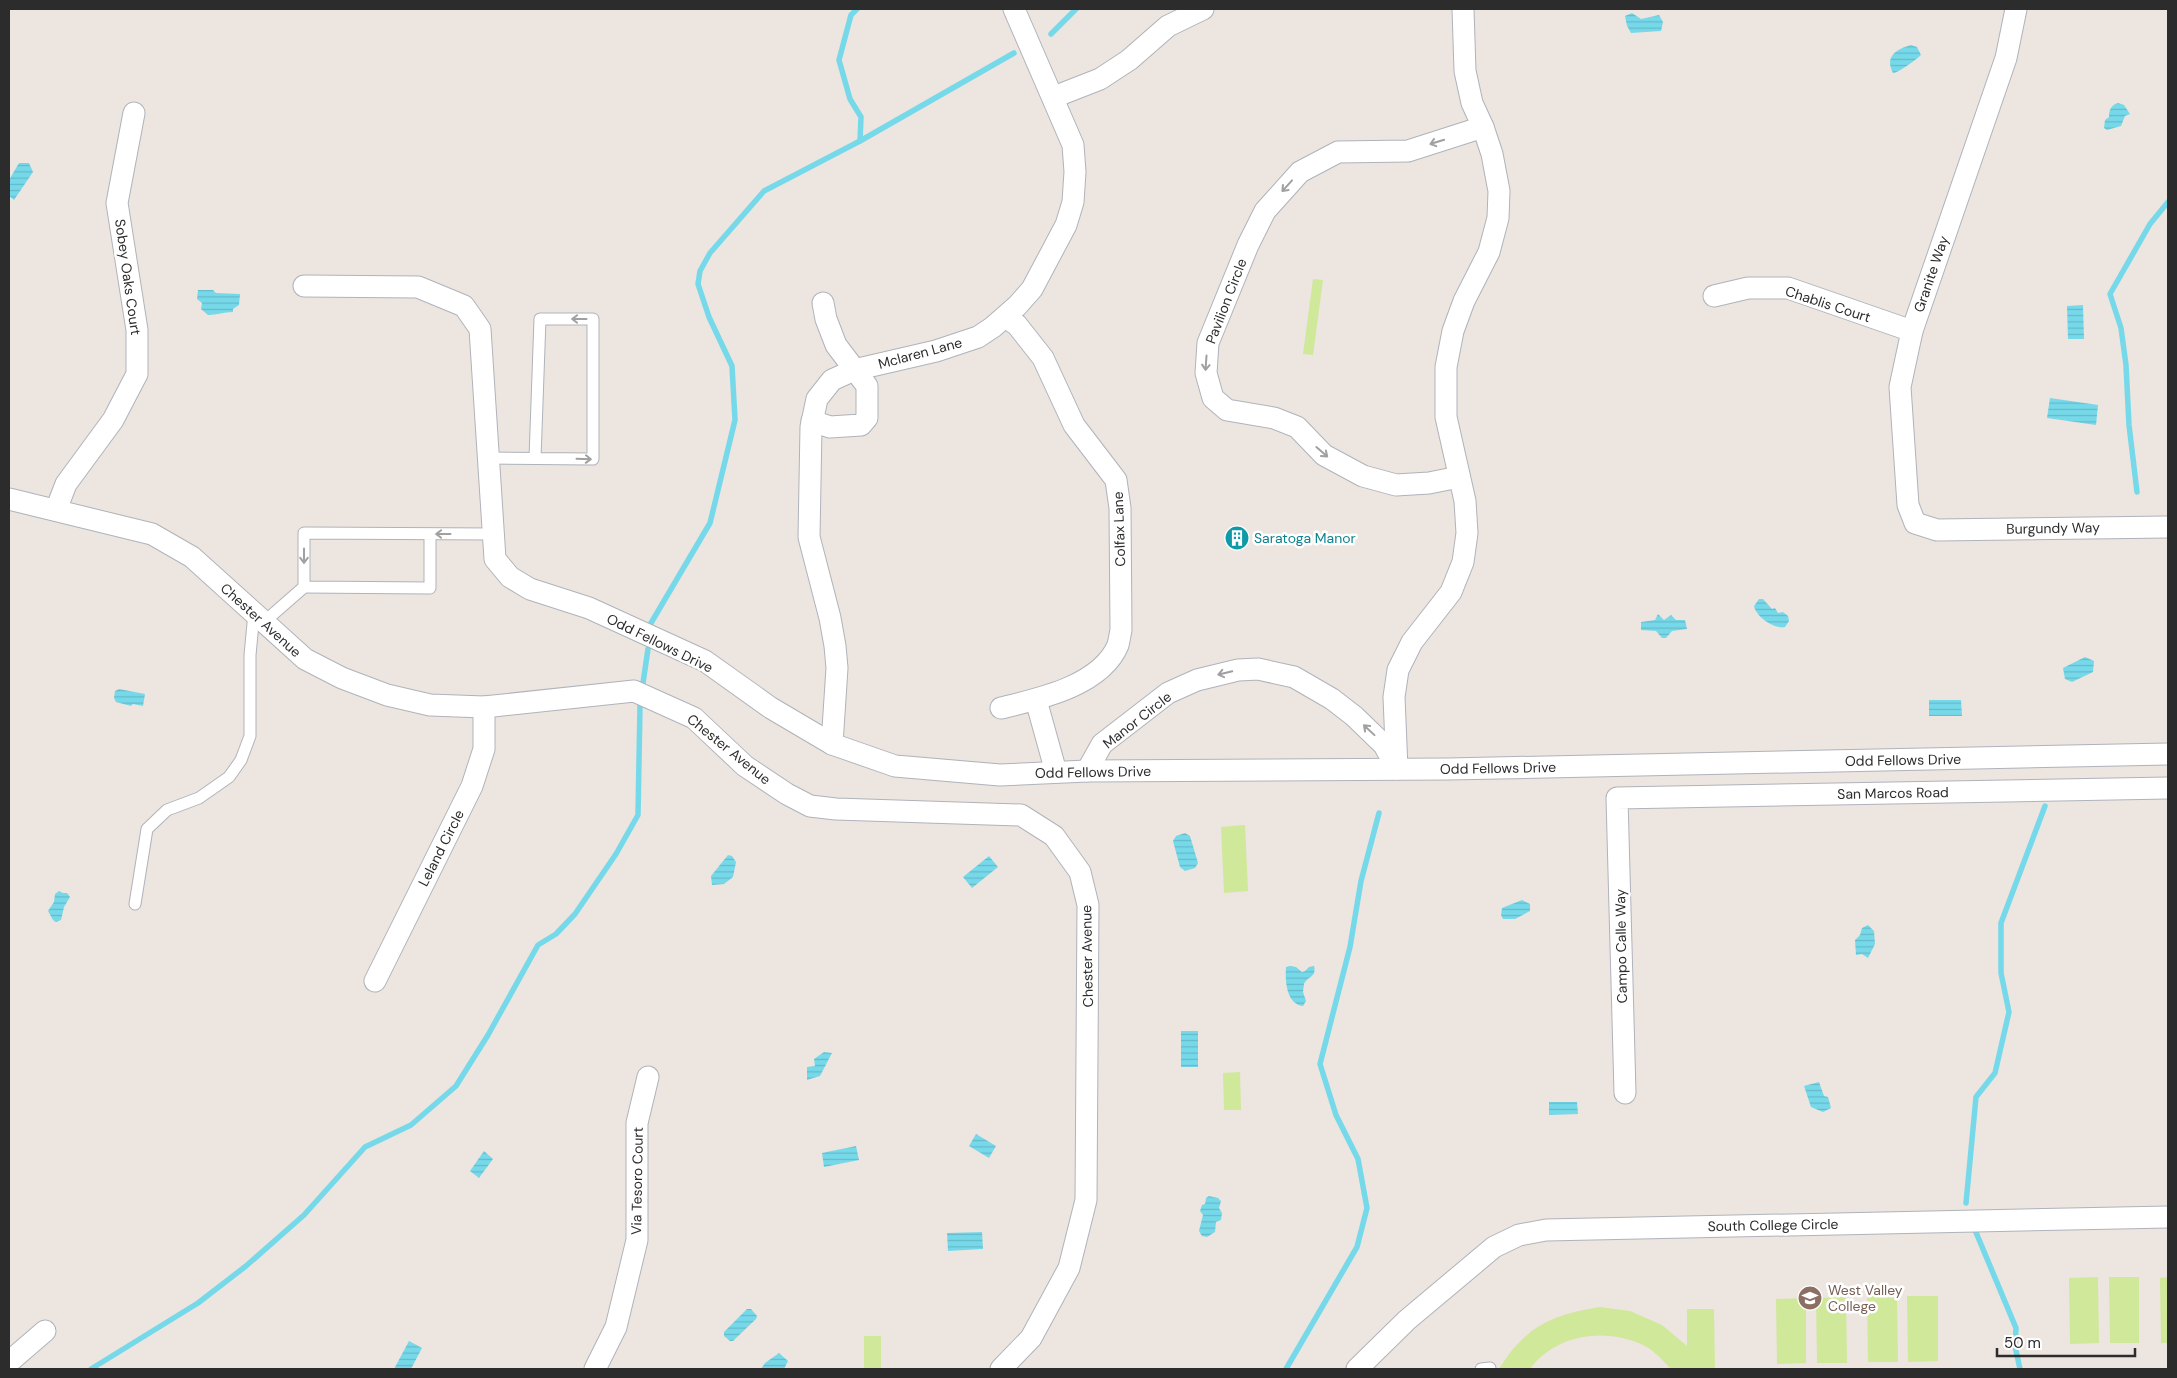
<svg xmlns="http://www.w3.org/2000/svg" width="2177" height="1378" font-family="'DM Sans',sans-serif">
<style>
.pitch{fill:#d0e89a}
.water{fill:url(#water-rules)}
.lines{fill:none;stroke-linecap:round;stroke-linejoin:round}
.stream{stroke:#76d9ea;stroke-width:5.5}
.lane-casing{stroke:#afb3bb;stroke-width:13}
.street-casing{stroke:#afb3bb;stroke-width:23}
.lane{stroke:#fff;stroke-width:11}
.street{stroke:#fff;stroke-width:21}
.oneway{stroke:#a0a0a0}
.labels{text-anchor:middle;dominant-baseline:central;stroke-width:5;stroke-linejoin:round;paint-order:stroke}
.street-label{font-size:14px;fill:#2c2c2c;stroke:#fff}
.culture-label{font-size:14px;fill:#0d838f;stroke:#fff;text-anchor:start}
.education-label{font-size:14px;fill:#785e54;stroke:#fff;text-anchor:start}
</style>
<defs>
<pattern id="water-rules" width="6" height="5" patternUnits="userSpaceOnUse" patternTransform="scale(1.25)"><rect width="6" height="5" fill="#76d9ea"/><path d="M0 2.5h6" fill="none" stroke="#66bac9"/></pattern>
</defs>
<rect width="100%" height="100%" fill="#ede5df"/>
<g class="pitch">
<path d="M1313,279l10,1 -10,75 -10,-1z"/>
<path d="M1245,825l3,66 -24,2 -3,-66z"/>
<path d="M1240,1072l1,38h-17l-1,-37z"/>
<path d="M2098,1277l1,66 -29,1 -1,-66z"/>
<path d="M2109,1277h30v66h-29z"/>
<path d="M2168,1277v66h-7l-1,-65z"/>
<path d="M1867,1296h30l1,66h-30z"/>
<path d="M1907,1296h31v65l-30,1z"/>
<path d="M1846,1297l1,66h-30l-1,-65z"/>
<path d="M1806,1298v65l-29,1 -1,-65z"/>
<path d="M1600,1307l30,4 32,14 25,21v-37h27l1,60h-44c-7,-7 -16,-18 -26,-23 -37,-19 -89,-13 -115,23h-31c27,-43 52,-54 101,-62z"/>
<rect x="864" y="1336" width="17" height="33"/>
</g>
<g class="water">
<path d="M1632,13l9,6 18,-4 4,7 -2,9 -30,2 -4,-7 -2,-10z"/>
<path d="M1911,45l6,2 4,8c-4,4 -23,18 -28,18 -9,-17 4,-24 18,-28z"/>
<path d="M2118,103l6,2 6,9 -5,2 -4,10 -14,4 -3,-2 1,-8 4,-3c0,-7 2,-12 9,-14z"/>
<path d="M19,163h10l4,9 -19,28 -5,-4v-16z"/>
<path d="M198,290h15l3,3 24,1 -1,11 -6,4v3c-9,0 -16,3 -25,3l-7,-6 1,-6 -5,-4z"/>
<path d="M2083,305l1,34h-16l-1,-33z"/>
<path d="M2050,398l48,7 -2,20 -49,-7z"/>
<path d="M1759,599h4l9,10 3,-1 3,5 5,-1 5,4 1,5 -4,6c-11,2 -29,-10 -31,-21z"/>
<path d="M1658,614l6,6 7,-5 5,5h9l2,9 -15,2 -6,7h-4l-6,-7 -15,-1v-8l14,-2z"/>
<path d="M2085,657l9,4 -1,11 -21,10 -7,-3 -2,-11z"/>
<path d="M119,689l26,5 -2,12 -10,-2 -2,2 -15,-4 -2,-4 1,-7z"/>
<path d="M1929,700h32l1,16h-33z"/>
<path d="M1185,833l5,3 8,27 -3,5 -10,3 -5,-4 -7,-26 3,-5z"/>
<path d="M728,855l4,1 4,6 -3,15 -9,7 -12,1 -1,-9z"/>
<path d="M989,856l9,11 -26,21 -9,-11z"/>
<path d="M59,891l4,2h4l3,4 -6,10 -3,13 -5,2 -3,-2 -5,-9 6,-9 1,-8z"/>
<path d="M1522,900l8,4v7l-15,8h-12l-2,-4 1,-7z"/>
<path d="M1868,925l6,6 1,13 -7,14 -6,-4 -6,1 -1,-15 5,-5 2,-7z"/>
<path d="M1290,966l6,1 6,5 3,-1 4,-4 5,-1c3,11 -6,10 -10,18l-1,8 3,9 -3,5c-17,-2 -18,-26 -17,-39z"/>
<rect x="1181" y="1031" width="17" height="36"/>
<path d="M824,1052l8,1 -12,23 -13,4v-13l8,-1 -1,-7z"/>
<path d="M1819,1082l5,14 4,1 3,11 -8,4 -12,-5 -7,-21z"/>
<path d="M1549,1102h28l1,12 -29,1z"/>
<path d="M976,1134l20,12 -7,12 -20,-12z"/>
<path d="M856,1146l3,14 -35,7 -2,-14z"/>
<path d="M484,1151l9,8 -14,19 -9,-7z"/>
<path d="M1209,1196l9,2 3,3 -2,7 3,5 -1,7 -5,2 -1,10 -8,5 -5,-1 -3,-5 4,-16 -3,-4 2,-6 3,-1 1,-6z"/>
<path d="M982,1232l1,17 -35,2 -1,-18z"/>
<path d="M747,1309h4l6,7 -1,3 -23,22h-3l-6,-5v-4z"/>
<path d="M409,1341l13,7 -11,21h-17z"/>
<path d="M779,1353l9,8 -4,8h-23l4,-6z"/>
</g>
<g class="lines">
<g class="stream">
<path d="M1051,34l25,-25"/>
<path d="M860,141l154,-88"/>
<path d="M2137,492l-8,-67 -3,-60 -5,-37 -11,-34 40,-70 18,-22"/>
<path d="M651,623l59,-100 25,-103 -3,-54 -23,-49 -11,-33 2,-13 10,-18 54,-62 96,-50 1,-24 -11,-18 -11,-39 12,-45 6,-6"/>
<path d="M643,683l5,-34"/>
<path d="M1966,1203l10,-106 19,-24 14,-61 -8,-39v-50l44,-117"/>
<path d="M1975,1230l41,98 -1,18 5,23"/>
<path d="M91,1369l107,-66 48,-37 58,-51 61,-68 46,-22 45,-39 32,-51 50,-90 18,-11 19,-20 41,-60 22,-39 2,-109"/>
<path d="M1286,1369l71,-122 10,-39 -9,-49 -22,-44 -16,-51 30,-117 11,-66 18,-68"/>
</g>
<defs>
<g id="lane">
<path d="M488,458l105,1v-140h-53l-5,139"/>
<path d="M430,534v54l-126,-1v-54l188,1"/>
<path d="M264,622l40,-35"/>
<path d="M135,904l12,-75 20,-19 32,-12 30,-21 12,-17 9,-24v-81l4,-42"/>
<path d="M1481,1369l9,-1"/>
</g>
<g id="street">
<path d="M2016,9l-10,49 -94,273 -12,56 8,118 7,18 22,7 231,-3"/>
<path d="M1054,97l46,-18 29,-19 39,-34 35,-17"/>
<path d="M304,286l114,1 46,19 16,23 15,230 15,18 20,12 59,19 116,53 66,47 61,36 63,22 105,9 87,-4 361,-2 720,-15"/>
<path d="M1714,296l34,-8h40l124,43"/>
<path d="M812,421l18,6 31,-2 6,-7v-32l-31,-41 -10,-26 -3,-16"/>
<path d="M1459,477l-30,6 -33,2 -33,-9 -39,-21 -27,-28 -23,-9 -47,-8 -14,-12 -7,-25 2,-30 40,-98 17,-34 35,-39 38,-20 70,-1 75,-24"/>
<path d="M9,499l143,35 40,23 113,102 37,19 45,17 43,10 54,2 150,-16 60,27 51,48 42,28 23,12 26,3 185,6 33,21 26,36 8,33 -2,295 -17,68 -38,70 -30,31"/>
<path d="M56,510l10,-26 47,-64 24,-46v-44l-20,-127 17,-90"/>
<path d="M1036,700l20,72"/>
<path d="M1001,708c37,-9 100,-22 117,-63 1,-4 2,-10 3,-15l-1,-122 -4,-28 -42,-55 -31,-67 -26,-33 -12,-8"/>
<path d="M832,744l5,-76 -2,-22 -5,-28 -21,-81 2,-110 6,-28 15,-19 22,-10 82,-19 42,-14 15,-10 24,-21 15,-17 34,-64 7,-23 2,-30 -2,-27 -59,-136"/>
<path d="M1397,769l-3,-72 4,-27 14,-28 39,-50 12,-30 4,-29 -2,-32 -19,-84v-50l7,-36 11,-30 25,-49 9,-34 1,-27 -7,-37 -9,-27 -11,-24 -7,-32 -2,-62"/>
<path d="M1087,771l15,-27 66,-51 29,-13 41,-10 20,-1 36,8 38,22 22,17 30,29 11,20"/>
<path d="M375,981l97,-195 12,-37v-42"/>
<path d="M1625,1093l-8,-295 551,-10"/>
<path d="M9,1362l36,-31"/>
<path d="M595,1369l21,-42 21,-87v-117l11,-46"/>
<path d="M1357,1369l50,-49 87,-73 25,-12 27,-5 622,-13"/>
</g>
</defs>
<use href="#lane" class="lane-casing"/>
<use href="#street" class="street-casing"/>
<use href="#lane" class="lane"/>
<use href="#street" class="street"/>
</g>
<defs><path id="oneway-shaft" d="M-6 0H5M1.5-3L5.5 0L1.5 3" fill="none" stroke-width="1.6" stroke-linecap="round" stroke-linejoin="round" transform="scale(1.25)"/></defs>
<g class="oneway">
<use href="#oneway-shaft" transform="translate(1437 142) rotate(163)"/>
<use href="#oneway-shaft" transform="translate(1287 186) rotate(132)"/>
<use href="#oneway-shaft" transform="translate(579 319) rotate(180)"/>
<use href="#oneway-shaft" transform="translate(1206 363) rotate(94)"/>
<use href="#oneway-shaft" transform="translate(1322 452) rotate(41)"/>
<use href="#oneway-shaft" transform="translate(584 459) rotate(2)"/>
<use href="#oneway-shaft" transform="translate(443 534) rotate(180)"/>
<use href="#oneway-shaft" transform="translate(304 556) rotate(90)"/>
<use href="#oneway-shaft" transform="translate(1225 673) rotate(166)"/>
<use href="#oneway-shaft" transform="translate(1369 730) rotate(-137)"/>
</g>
<defs>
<symbol id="building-disc" viewBox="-11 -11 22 22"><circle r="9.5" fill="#0f9aa8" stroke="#fff"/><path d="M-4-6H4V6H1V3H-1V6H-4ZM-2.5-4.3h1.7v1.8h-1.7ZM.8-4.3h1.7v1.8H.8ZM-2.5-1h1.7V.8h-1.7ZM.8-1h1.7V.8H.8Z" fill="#fff"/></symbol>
<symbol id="university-disc" viewBox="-11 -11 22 22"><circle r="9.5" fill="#8d6e63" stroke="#fff"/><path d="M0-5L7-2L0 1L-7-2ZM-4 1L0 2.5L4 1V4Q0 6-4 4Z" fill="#fff"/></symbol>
</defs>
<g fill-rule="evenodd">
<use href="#building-disc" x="1223" y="524" width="28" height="28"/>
<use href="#university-disc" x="1796" y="1284" width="28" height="28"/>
</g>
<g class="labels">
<g class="street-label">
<text transform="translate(1931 274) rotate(-71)">Granite Way</text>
<text transform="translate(128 277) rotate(82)">Sobey Oaks Court</text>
<text transform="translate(1226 301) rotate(-69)">Pavilion Circle</text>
<text transform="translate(1828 304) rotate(18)">Chablis Court</text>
<text transform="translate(920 353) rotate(-15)">Mclaren Lane</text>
<text transform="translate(2053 528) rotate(-1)">Burgundy Way</text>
<text transform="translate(1119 529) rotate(-92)">Colfax Lane</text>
<text transform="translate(261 620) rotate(42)">Chester Avenue</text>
<text transform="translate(660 643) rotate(26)">Odd Fellows Drive</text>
<text transform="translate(1137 720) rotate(-38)">Manor Circle</text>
<text transform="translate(729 749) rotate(39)">Chester Avenue</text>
<text transform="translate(1903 760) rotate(-1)">Odd Fellows Drive</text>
<text transform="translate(1498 768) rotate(-1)">Odd Fellows Drive</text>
<text transform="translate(1093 772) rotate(-1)">Odd Fellows Drive</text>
<text transform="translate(1893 793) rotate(-1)">San Marcos Road</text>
<text transform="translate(441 848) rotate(-63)">Leland Circle</text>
<text transform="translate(1621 946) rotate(-91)">Campo Calle Way</text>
<text transform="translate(1087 956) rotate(-91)">Chester Avenue</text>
<text transform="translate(637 1181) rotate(-89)">Via Tesoro Court</text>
<text transform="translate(1773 1225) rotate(-1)">South College Circle</text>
</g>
<g class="culture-label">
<text x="1254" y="538">Saratoga Manor</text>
</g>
<g class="education-label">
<text x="1828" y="1290">West Valley<tspan x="1828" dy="16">College</tspan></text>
</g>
</g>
<rect width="2177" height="1378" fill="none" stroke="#2c2c2c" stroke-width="20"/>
<path d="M1997 1348v8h138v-8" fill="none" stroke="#2c2c2c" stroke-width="2.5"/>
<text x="2004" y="1348" font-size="15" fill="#2c2c2c" stroke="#ffffff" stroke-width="4" paint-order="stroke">50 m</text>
</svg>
